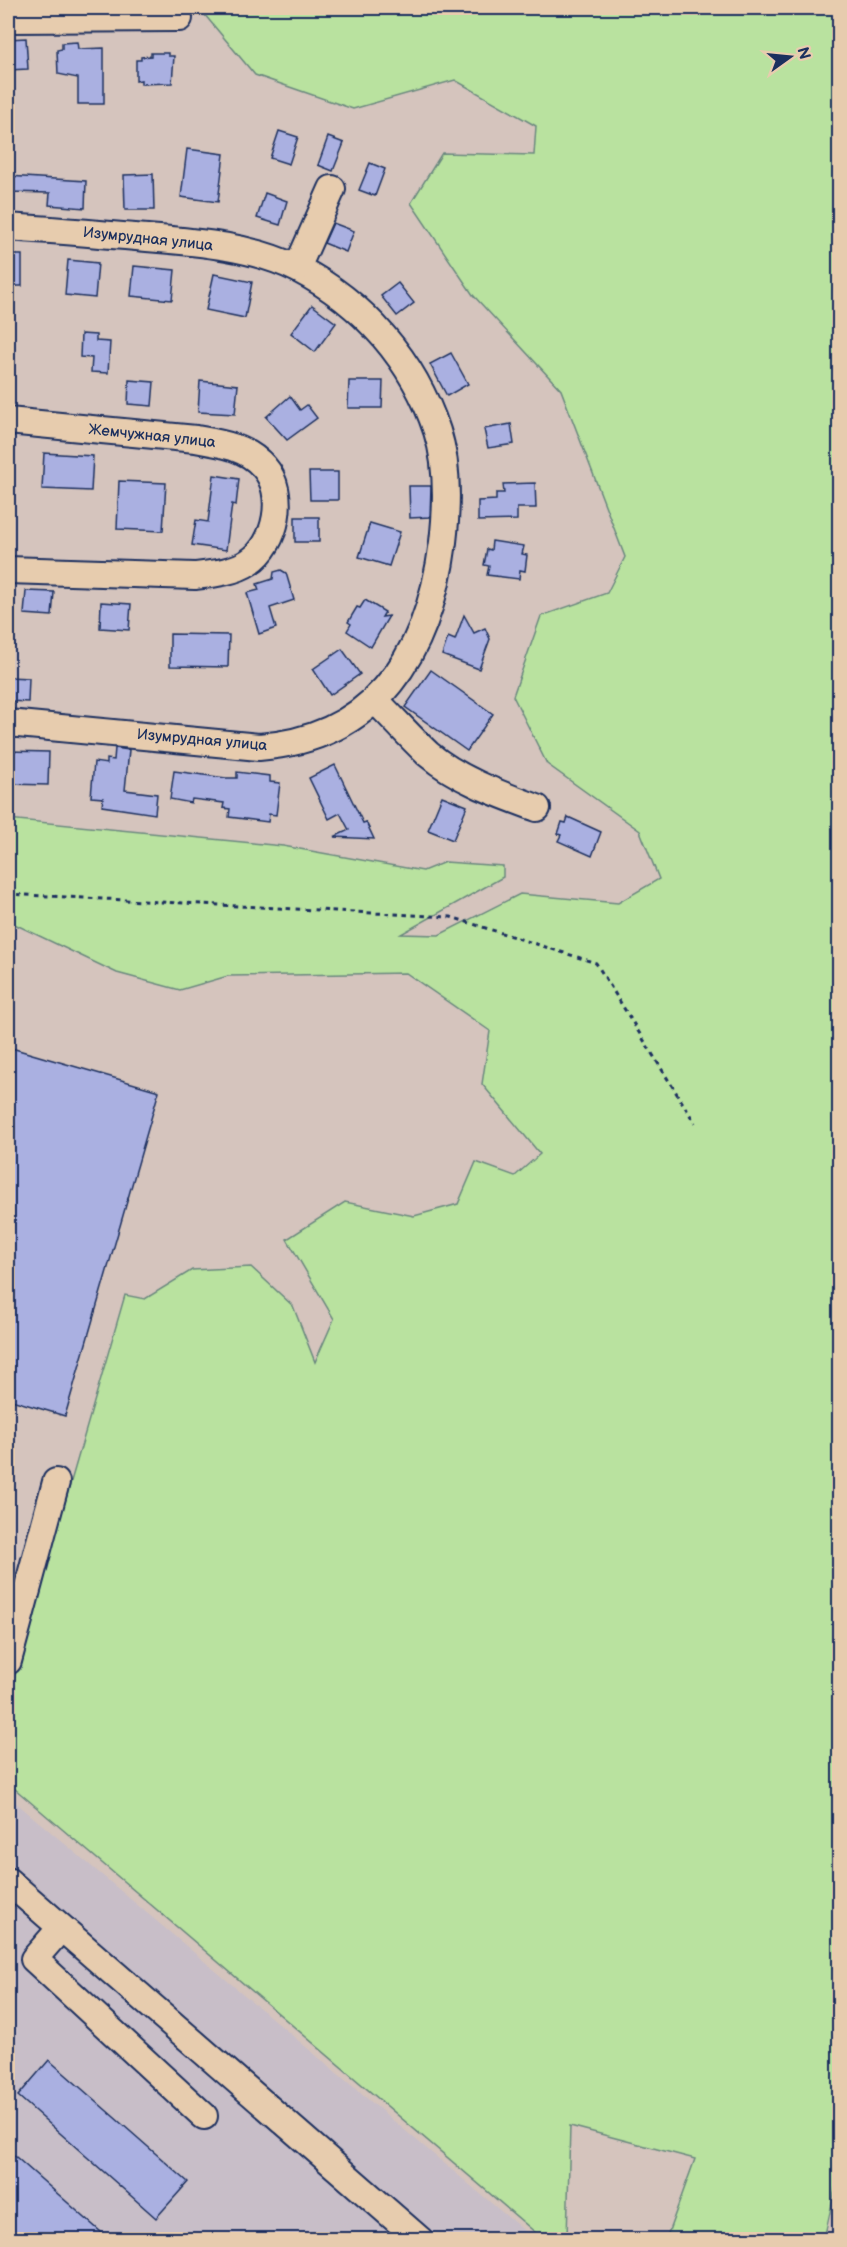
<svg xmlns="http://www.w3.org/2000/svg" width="847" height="2247" font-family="'Balsamiq Sans',sans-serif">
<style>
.built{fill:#c8bec8}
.green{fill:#b9e29f;stroke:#6a887e;stroke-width:1.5}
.building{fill:#aab0e1;stroke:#1b2f5e;stroke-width:1.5}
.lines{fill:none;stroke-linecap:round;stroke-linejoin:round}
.minor-casing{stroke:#1b2f5e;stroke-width:30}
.path{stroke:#1b2f5e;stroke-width:3;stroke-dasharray:4.5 4.5;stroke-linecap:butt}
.minor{stroke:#e7ccae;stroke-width:26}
.labels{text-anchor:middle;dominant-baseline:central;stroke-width:5;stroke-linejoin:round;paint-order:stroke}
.street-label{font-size:15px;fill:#1b2f5e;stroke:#e7ccae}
</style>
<rect width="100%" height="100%" fill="#d5c4bd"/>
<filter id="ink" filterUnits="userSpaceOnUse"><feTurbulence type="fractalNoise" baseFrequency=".0167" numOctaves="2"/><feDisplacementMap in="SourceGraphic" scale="12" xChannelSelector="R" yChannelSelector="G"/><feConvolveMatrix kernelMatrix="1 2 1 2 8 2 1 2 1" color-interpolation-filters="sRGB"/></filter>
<g filter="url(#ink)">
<path class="built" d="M8,1796l526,443h-526z"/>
<path class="green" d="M199,8h640l1,2160 -16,71h-158l29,-80 -125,-33 -3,113h-24l-535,-456v-84l117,-404 20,4 47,-29 59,-3 42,39 22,56 19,-43 -47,-80 58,-37 69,14 44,-12 18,-42 39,14 25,-22 -58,-70 8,-53 -84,-58 -178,3 -48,14 -63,-17 -109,-52v-102l275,27 140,25 22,-9 58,4v11l-102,57 38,1 81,-41 98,9 41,-24 -19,-48 -93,-67 -34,-68 28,-80 66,-23 18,-36 -64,-167 -88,-95 -62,-92 31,-50 92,2 2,-29 -81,-46 -102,29 -98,-34z"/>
<g class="building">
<path d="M26,38l2,31 -20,1v-31z"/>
<path d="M77,42l1,7 26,-1v56h-26v-26l-20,-4 -1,-24 5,-1v-6z"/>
<path d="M151,53h17v3h6l-2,27 -31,1v-4l-5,1v-21h5v-3l10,-1z"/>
<path d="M279,131l19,6 -9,27 -19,-6z"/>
<path d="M328,137l16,6 -11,28 -15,-6z"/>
<path d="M187,149l37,5 -6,48 -37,-5z"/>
<path d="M370,163l15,6 -10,27 -16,-6z"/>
<path d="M153,174l1,36h-29l-1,-35z"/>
<path d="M8,176l78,5 -1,27 -36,-3 1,-12 -42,-1z"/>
<path d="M265,193l22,8 -7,24 -23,-7z"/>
<path d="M333,223l21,8 -8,21 -22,-9z"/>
<rect x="8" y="255" width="14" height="31"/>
<path d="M68,260l30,3 -3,35 -30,-3z"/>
<path d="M134,266l41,4 -3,30 -41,-4z"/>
<path d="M214,274l38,8 -7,36 -39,-8z"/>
<path d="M398,283l16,20 -17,13 -16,-20z"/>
<path d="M312,305l24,18 -21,29 -24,-19z"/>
<path d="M81,334l15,1v6l14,1 -2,31 -17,-1 1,-14 -12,-1z"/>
<path d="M451,353l17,31 -21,12 -17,-32z"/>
<path d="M129,380l25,2 -2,24 -24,-2z"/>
<path d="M200,381l38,4 -3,29 -37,-2z"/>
<path d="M349,381h34l-1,27h-34z"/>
<path d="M290,396l10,14 7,-5 10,13 -30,22 -21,-23z"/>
<path d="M511,424l3,20 -26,4 -4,-19z"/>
<path d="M44,453l49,3 -2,35 -49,-2z"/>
<path d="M309,472h29v28h-28z"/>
<path d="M214,475l25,4 -3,26 -4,-1 -6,46 -34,-5 4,-25 12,2z"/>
<path d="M119,481l47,2 -3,48 -46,-2z"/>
<path d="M535,483l1,25h-19v12l-39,1v-20l18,-1v-7h8l-1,-9z"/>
<path d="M409,486h22l-1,31 -20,1z"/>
<rect x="295" y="517" width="24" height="25"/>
<path d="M370,523l30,9 -11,34 -30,-9z"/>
<path d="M492,541l32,5 -2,8 5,1 -2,16 -5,-1 -1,9 -32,-4 2,-9 -5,-1 3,-16 4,1z"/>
<path d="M281,570l5,3 8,27 -24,8 6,20 -17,6 -12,-41 12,-3 -2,-6 16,-5 1,-7z"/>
<path d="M26,591l28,1 -2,24 -28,-2z"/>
<path d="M365,600l20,12 -3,5 7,-1 -18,31 -24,-16 4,-7 -3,-2 9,-15 3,1z"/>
<path d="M101,602l30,2 -2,26 -29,-2z"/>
<path d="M464,615l10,18 11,-5 5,11 -11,30 -37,-14 6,-18 7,3z"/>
<path d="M170,634l59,1 -1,32 -58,-1z"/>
<path d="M342,649l18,25 -30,21 -17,-26z"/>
<path d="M431,670l62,44 -26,37 -62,-44z"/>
<path d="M8,677l21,1 -1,24 -20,-1z"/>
<path d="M115,748l14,2 -4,40 32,4 -2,20 -53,-8 1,-8 -12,-1 3,-35 13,2v-5l7,1z"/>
<path d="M8,751l41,1 -1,33 -40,-1z"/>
<path d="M335,765l28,58 3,-1 8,17 -40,-2 15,-7 -9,-17 -11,6 -20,-41z"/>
<path d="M174,771l52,7h11v-6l33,4v6l10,1 -4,32 -7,-1 -1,8 -39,-5 1,-8 -7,-1 1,-5 -32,-4 -1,4 -21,-4z"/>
<path d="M442,796l25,10 -14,34 -25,-10z"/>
<path d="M568,817l33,15 -9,24 -34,-15 3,-6 -3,-1 4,-12 4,1z"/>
<path d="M8,1047l151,44 -94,325 -57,-17z"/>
<path d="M49,2060l139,122 -32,36 -138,-122z"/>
<path d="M8,2150l102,90h-89l-13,-13z"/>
</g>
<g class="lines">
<defs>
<g id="minor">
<path d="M8,19l171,-1"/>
<path d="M8,227c46,3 93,7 139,11 50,4 105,8 151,31 66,34 116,92 139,162 11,33 10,77 6,111 -14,110 -65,196 -184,205l-251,-24"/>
<path d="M297,268l35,-79"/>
<path d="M8,421l188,18c24,4 51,8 68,28 23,26 13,77 -15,95 -15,10 -37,12 -54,14l-187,-6"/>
<path d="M375,700c18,18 35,37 53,54 31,26 71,40 109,54"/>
<path d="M8,1661l48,-179"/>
<path d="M8,1881l412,359"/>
<path d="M61,1928l-27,31 170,157"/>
</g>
</defs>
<use href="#minor" class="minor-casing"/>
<path class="path" d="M8,894l443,23 145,46 99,160"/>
<use href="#minor" class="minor"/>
</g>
</g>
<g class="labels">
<g class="street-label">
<text transform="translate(148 239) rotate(6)">Изумрудная улица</text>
<text transform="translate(152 436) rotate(6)">Жемчужная улица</text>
<text transform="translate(202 740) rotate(5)">Изумрудная улица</text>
</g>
</g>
<rect width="847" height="2247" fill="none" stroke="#e7ccae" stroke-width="30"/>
<rect x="15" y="15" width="817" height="2217" fill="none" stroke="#1b2f5e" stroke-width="2" filter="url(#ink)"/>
<g transform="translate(790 57) rotate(75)" stroke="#e7ccae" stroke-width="4.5" paint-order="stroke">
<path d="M0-4.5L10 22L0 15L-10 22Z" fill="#1b2f5e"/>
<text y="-9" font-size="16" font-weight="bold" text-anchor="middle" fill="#1b2f5e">N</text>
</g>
</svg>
